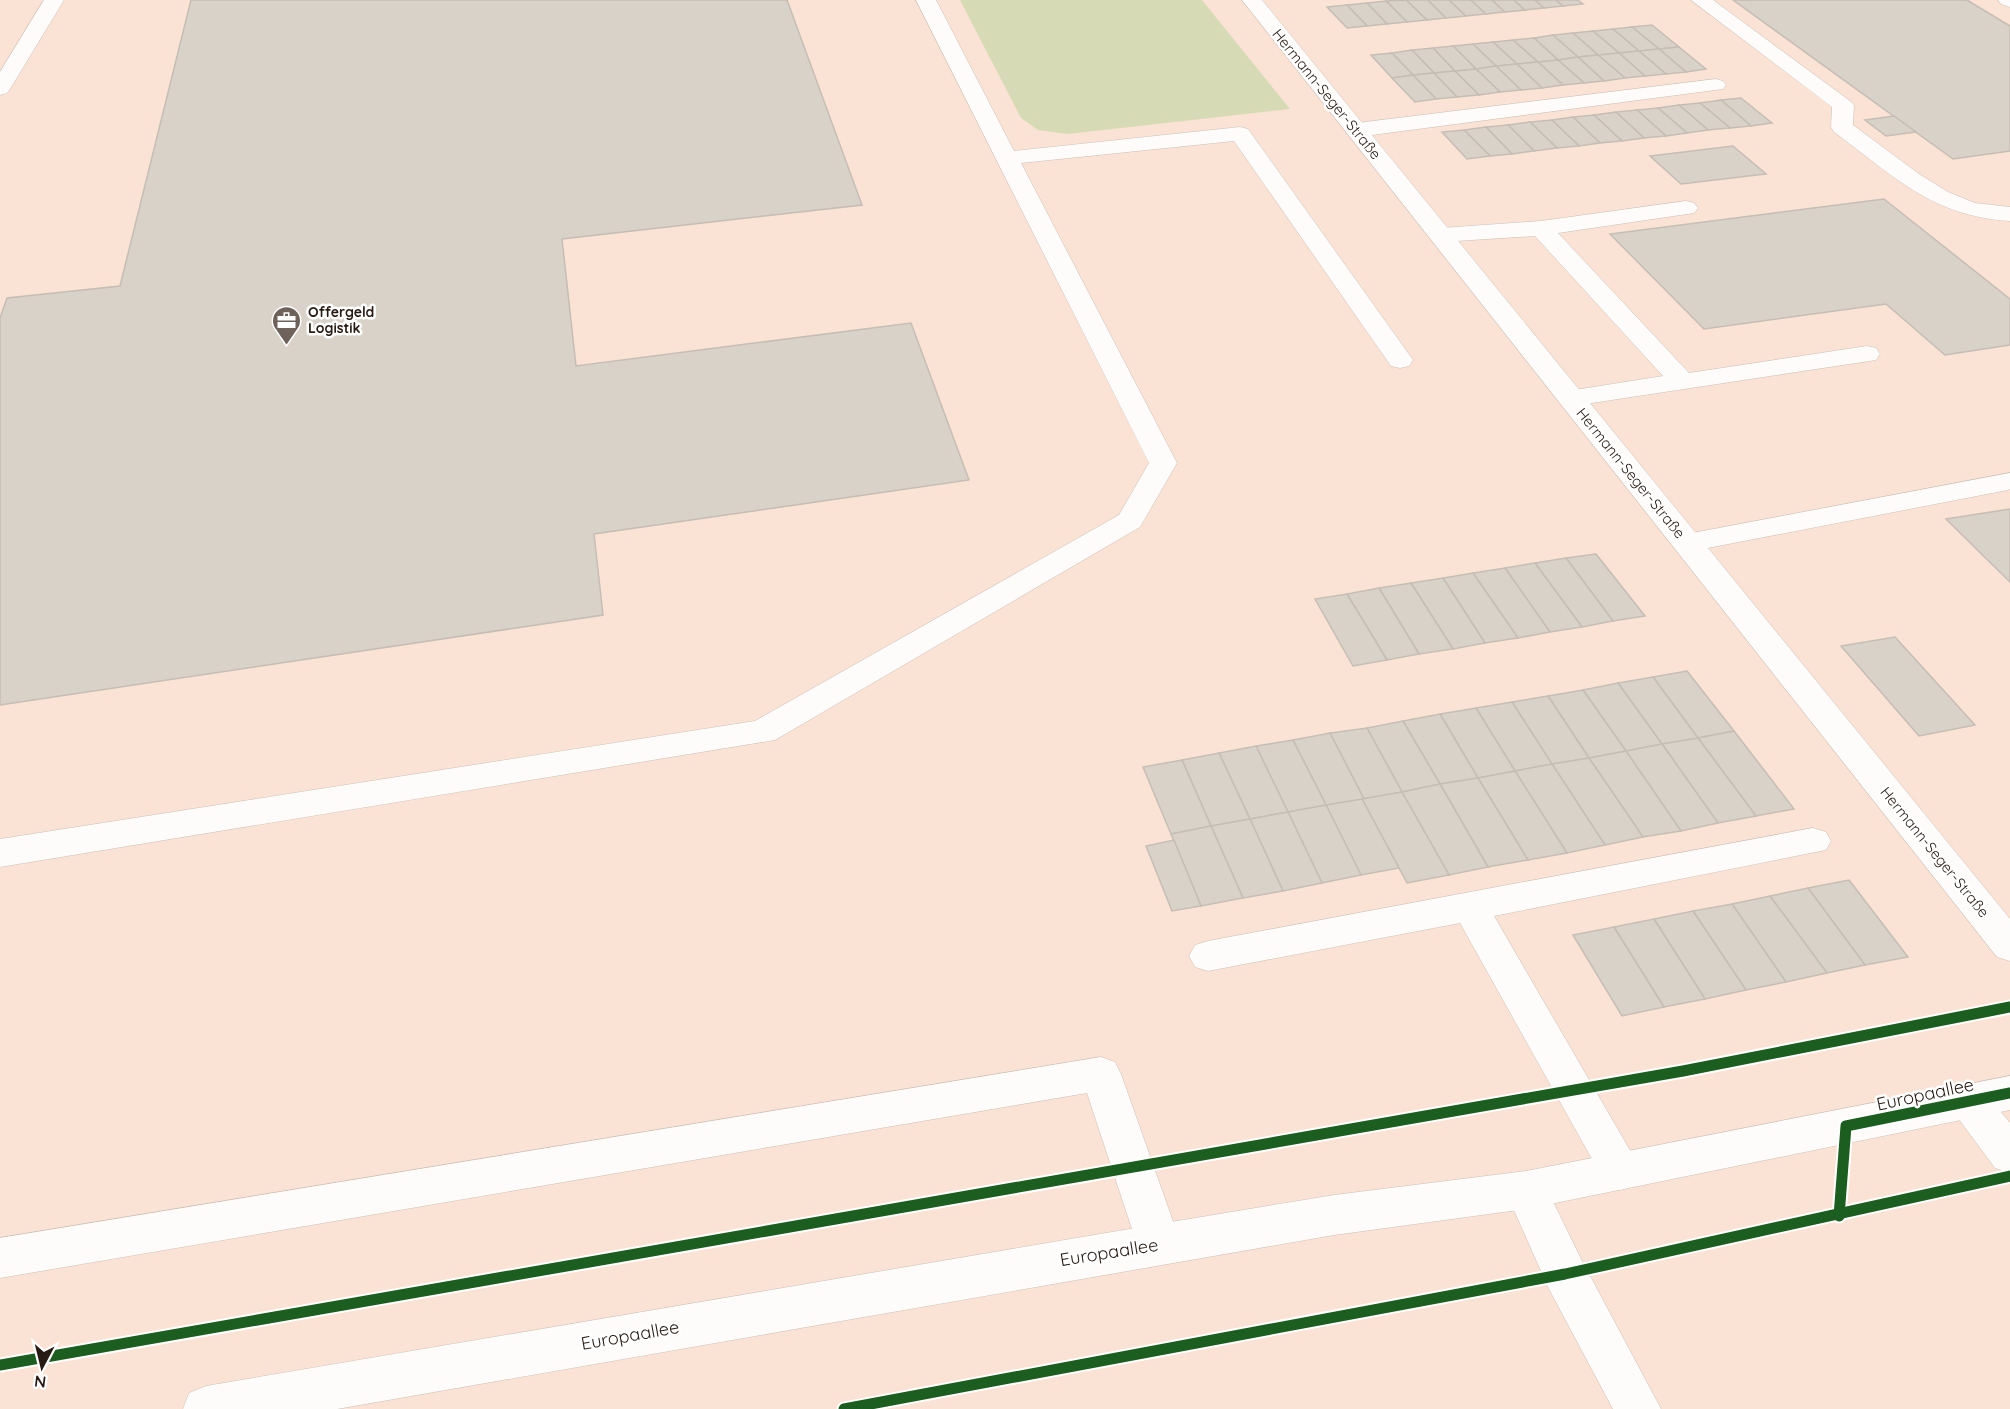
<svg xmlns="http://www.w3.org/2000/svg" width="2010" height="1409" font-family="Quicksand,sans-serif">
<style>
.built{fill:#fae2d4}
.green{fill:#d7dbb5}
.building{fill:#d9d2c8;stroke:#c6beb4;stroke-width:1.5}
.lines{fill:none;stroke-linecap:round;stroke-linejoin:round}
.lane-casing{stroke:#cbc0b8;stroke-width:1}
.street-casing{stroke:#cbc0b8;stroke-width:1}
.lane{fill:#fdfcfb;fill-rule:evenodd}
.street{fill:#fdfcfb;fill-rule:evenodd}
.cycleway-casing{stroke:#fff;stroke-width:15}
.cycleway{stroke:#1b5e20;stroke-width:11}
.labels{text-anchor:middle;dominant-baseline:central;stroke-width:5;stroke-linejoin:round;paint-order:stroke}
.far-poi-label{font-size:14px;font-weight:bold;fill:#261a12;stroke:#fff;text-anchor:start}
.street-label{font-size:15px;fill:#261a12;stroke:#fff}
.near-street-label{font-size:18px;fill:#261a12;stroke:#fff}
</style>
<rect width="100%" height="100%" fill="#f4e9e2"/>
<rect class="built" x="0" y="0" width="2010" height="1409"/>
<path class="green" d="M960,0h242l88,109 -222,25 -30,-4 -17,-12z"/>
<g class="building">
<path d="M191,0h596l75,205 -300,34 14,127 335,-43 58,157 -375,54 9,81 -603,90v-387l7,-20 113,-12z"/>
<path d="M1406,0h22l18,18 -19,2z"/>
<path d="M1406,0l21,20 -20,2 -21,-21z"/>
<path d="M1428,0h21l17,16 -20,2z"/>
<path d="M1449,0h22l15,14 -20,2z"/>
<path d="M1471,0h21l13,12 -19,2z"/>
<path d="M1492,0h22l11,10 -20,2z"/>
<path d="M1514,0h21l9,8 -19,2z"/>
<path d="M1535,0h21l7,6 -19,2z"/>
<path d="M1556,0h22l5,4 -20,2z"/>
<path d="M1733,0h234l43,26v125l-57,8z"/>
<path d="M1386,1l21,21 -20,2 -20,-21z"/>
<path d="M1367,3l20,21 -20,2 -20,-21z"/>
<path d="M1347,5l20,21 -20,2 -20,-21z"/>
<path d="M1652,25l27,22 -20,2 -27,-22z"/>
<path d="M1632,27l27,22 -20,2 -26,-22z"/>
<path d="M1613,29l26,22 -20,2 -26,-22z"/>
<path d="M1593,31l26,22 -21,2 -25,-22z"/>
<path d="M1573,33l25,22 -20,2 -25,-22z"/>
<path d="M1553,35l25,22 -20,3 -24,-22z"/>
<path d="M1534,38l24,22 -20,2 -25,-22z"/>
<path d="M1513,40l25,22 -21,2 -24,-22z"/>
<path d="M1493,42l24,22 -21,2 -23,-22z"/>
<path d="M1473,44l23,22 -20,3 -23,-23z"/>
<path d="M1453,46l23,23 -21,2 -22,-23z"/>
<path d="M1679,47l27,22 -20,3 -27,-23z"/>
<path d="M1433,48l22,23 -21,2 -22,-23z"/>
<path d="M1659,49l27,23 -20,2 -27,-23z"/>
<path d="M1412,50l22,23 -21,2 -21,-22z"/>
<path d="M1639,51l27,23 -21,2 -26,-23z"/>
<path d="M1392,53l21,22 -21,3 -21,-23z"/>
<path d="M1619,53l26,23 -20,2 -27,-23z"/>
<path d="M1598,55l27,23 -21,3 -26,-24z"/>
<path d="M1578,57l26,24 -20,2 -26,-23z"/>
<path d="M1558,60l26,23 -21,2 -25,-23z"/>
<path d="M1538,62l25,23 -21,3 -25,-24z"/>
<path d="M1517,64l25,24 -21,2 -25,-24z"/>
<path d="M1496,66l25,24 -21,2 -24,-23z"/>
<path d="M1476,69l24,23 -21,3 -24,-24z"/>
<path d="M1455,71l24,24 -22,2 -23,-24z"/>
<path d="M1434,73l23,24 -21,2 -23,-24z"/>
<path d="M1413,75l23,24 -21,3 -23,-24z"/>
<path d="M1741,98l31,25 -21,3 -30,-26z"/>
<path d="M1721,100l30,26 -21,2 -30,-25z"/>
<path d="M1700,103l30,25 -22,2 -29,-25z"/>
<path d="M1679,105l29,25 -21,3 -29,-25z"/>
<path d="M1658,108l29,25 -21,3 -29,-26z"/>
<path d="M1637,110l29,26 -22,2 -28,-26z"/>
<path d="M1616,112l28,26 -22,3 -28,-26z"/>
<path d="M1594,115l28,26 -22,2 -27,-26z"/>
<path d="M1894,116l22,16 -30,4 -21,-16z"/>
<path d="M1573,117l27,26 -21,3 -27,-26z"/>
<path d="M1552,120l27,26 -22,2 -27,-26z"/>
<path d="M1530,122l27,26 -23,3 -26,-26z"/>
<path d="M1508,125l26,26 -22,3 -26,-27z"/>
<path d="M1486,127l26,27 -22,2 -26,-26z"/>
<path d="M1464,130l26,26 -23,3 -25,-27z"/>
<path d="M1733,146l33,28 -85,10 -31,-28z"/>
<path d="M1884,199l126,100v46l-65,10 -59,-51 -182,25 -94,-95z"/>
<path d="M2010,509v73l-64,-63z"/>
<path d="M1596,554l49,62 -32,5 -47,-63z"/>
<path d="M1566,558l47,63 -31,6 -47,-64z"/>
<path d="M1535,563l47,64 -32,5 -45,-64z"/>
<path d="M1505,568l45,64 -32,6 -45,-65z"/>
<path d="M1473,573l45,65 -33,5 -42,-65z"/>
<path d="M1443,578l42,65 -32,6 -42,-66z"/>
<path d="M1411,583l42,66 -34,5 -40,-66z"/>
<path d="M1379,588l40,66 -32,6 -40,-66z"/>
<path d="M1347,594l40,66 -34,6 -38,-67z"/>
<path d="M1895,637l80,88 -56,11 -78,-90z"/>
<path d="M1687,671l47,60 -36,7 -45,-61z"/>
<path d="M1653,677l45,61 -36,6 -44,-61z"/>
<path d="M1618,683l44,61 -36,7 -43,-61z"/>
<path d="M1583,690l43,61 -37,7 -41,-62z"/>
<path d="M1548,696l41,62 -37,6 -40,-62z"/>
<path d="M1512,702l40,62 -37,7 -39,-63z"/>
<path d="M1476,708l39,63 -37,7 -38,-64z"/>
<path d="M1440,714l38,64 -38,6 -37,-63z"/>
<path d="M1403,721l37,63 -38,8 -35,-64z"/>
<path d="M1367,728l35,64 -38,7 -34,-66z"/>
<path d="M1734,731l60,78 -38,7 -58,-78z"/>
<path d="M1330,733l34,66 -38,6 -33,-65z"/>
<path d="M1698,738l58,78 -38,7 -56,-79z"/>
<path d="M1293,740l33,65 -38,7 -32,-66z"/>
<path d="M1662,744l56,79 -37,8 -55,-80z"/>
<path d="M1256,746l32,66 -38,7 -31,-66z"/>
<path d="M1626,751l55,80 -38,6 -54,-79z"/>
<path d="M1219,753l31,66 -39,7 -29,-66z"/>
<path d="M1589,758l54,79 -38,8 -53,-81z"/>
<path d="M1182,760l29,66 -40,8 -28,-67z"/>
<path d="M1552,764l53,81 -38,8 -52,-82z"/>
<path d="M1515,771l52,82 -39,7 -50,-82z"/>
<path d="M1478,778l50,82 -40,7 -48,-83z"/>
<path d="M1440,784l48,83 -39,8 -47,-83z"/>
<path d="M1402,792l47,83 -42,8 -45,-84z"/>
<path d="M1362,799l37,69 -38,7 -35,-70z"/>
<path d="M1326,805l35,70 -39,8 -34,-71z"/>
<path d="M1288,812l34,71 -39,8 -33,-72z"/>
<path d="M1250,819l33,72 -40,7 -32,-72z"/>
<path d="M1211,826l32,72 -42,8 -30,-72z"/>
<path d="M1174,840l27,66 -29,5 -26,-65z"/>
<path d="M1849,880l59,77 -43,8 -57,-77z"/>
<path d="M1808,888l57,77 -38,8 -57,-77z"/>
<path d="M1770,896l57,77 -41,9 -54,-78z"/>
<path d="M1732,904l54,78 -40,8 -53,-79z"/>
<path d="M1693,911l53,79 -41,9 -51,-80z"/>
<path d="M1654,919l51,80 -41,8 -50,-80z"/>
<path d="M1614,927l50,80 -42,9 -49,-81z"/>
</g>
<g class="lines">
<defs>
<g id="lane">
<path d="M44,0h20l-54,89 -3,4 -7,2v-23z"/>
<path d="M916,0h20l78,151 226,-24 8,2 165,231 -4,6 -9,2 -9,-2 -157,-225 -213,22 156,300 -37,64 -365,213 -775,127v-28l755,-118 364,-206 30,-52z"/>
<path d="M1691,0h22l137,101 4,4 -1,20 66,49 29,18 27,11 35,4v14c-79,-5 -116,-45 -176,-89l-3,-5 1,-20z"/>
<path d="M1998,0h12v7l-9,-3z"/>
<path d="M1716,79l7,2 3,4 -3,4 -366,48 -8,-2 -3,-5 3,-5 8,-2z"/>
<path d="M1686,201l8,2 4,5 -4,5 -136,20 131,140 178,-27 9,2 4,6 -4,6 -304,46 -10,-2 -3,-6 3,-6 101,-16 -128,-140 -94,6 -8,-2 -4,-5 4,-5 8,-2 100,-7z"/>
<path d="M2010,473v16l-2,1 -321,62 -11,-2 -4,-7 4,-7 11,-2z"/>
<path d="M1813,828l13,4 5,9 -5,9 -332,66 148,255 -6,13 -15,6 -15,-6 -146,-261 -252,48 -13,-4 -6,-11 6,-11 13,-4z"/>
<path d="M1101,1057l14,5 6,12 60,170 -7,14 -15,6 -15,-6 -7,-14 -50,-151 -1087,185v-40z"/>
<path d="M1969,1084l14,6 27,33v50l-15,-5 -40,-54 -6,-12 6,-12z"/>
<path d="M1526,1171l15,6 40,82 80,150h-48l-64,-120 -44,-99 6,-13z"/>
</g>
<g id="street">
<path d="M1242,0h20l748,919v42l-13,-4z"/>
<path d="M2010,1076v34l-484,99 -192,26 -997,174h-154l6,-16 17,-7 953,-162 175,-29 192,-24z"/>
</g>
</defs>
<use href="#lane" class="lane-casing"/>
<use href="#street" class="street-casing"/>
<use href="#lane" class="lane"/>
<use href="#street" class="street"/>
<defs>
<g id="cycleway">
<path d="M1839,1216l7,-90 164,-33"/>
<path d="M0,1365l1683,-294 327,-64"/>
<path d="M844,1409l721,-135 445,-98"/>
</g>
</defs>
<use href="#cycleway" class="cycleway-casing"/>
<use href="#cycleway" class="cycleway"/>
</g>
<defs>
<symbol id="office-pin" viewBox="-11 -11 22 30"><path d="M0 17L-7.5 6A9.5 9.5 0 1 1 7.5 6Z" fill="#6e625b" stroke="#fff"/><path d="M-6-3h4V-5.5h4V-3h4V5H-6ZM-1-4.5V-3h2v-1.5ZM-6 0V1H6V0Z" fill="#fff"/></symbol>
</defs>
<g fill-rule="evenodd">
<use href="#office-pin" x="270" y="304" width="33" height="45"/>
</g>
<g class="labels">
<g class="far-poi-label">
<text x="308" y="312">Offergeld<tspan x="308" dy="16">Logistik</tspan></text>
</g>
<g class="street-label">
<text transform="translate(1327 94) rotate(51)">Hermann-Seger-Straße</text>
<text transform="translate(1631 473) rotate(51)">Hermann-Seger-Straße</text>
<text transform="translate(1935 852) rotate(51)">Hermann-Seger-Straße</text>
</g>
<g class="near-street-label">
<text transform="translate(1925 1094) rotate(-12)">Europaallee</text>
<text transform="translate(1109 1252) rotate(-9)">Europaallee</text>
<text transform="translate(630 1335) rotate(-10)">Europaallee</text>
</g>
</g>
<g transform="translate(42 1367) rotate(187)" stroke="#ffffff" stroke-width="4.5" paint-order="stroke">
<path d="M0-4.5L10 22L0 15L-10 22Z" fill="#261a12"/>
<text y="-9" font-size="16" font-weight="bold" text-anchor="middle" fill="#261a12">N</text>
</g>
</svg>
